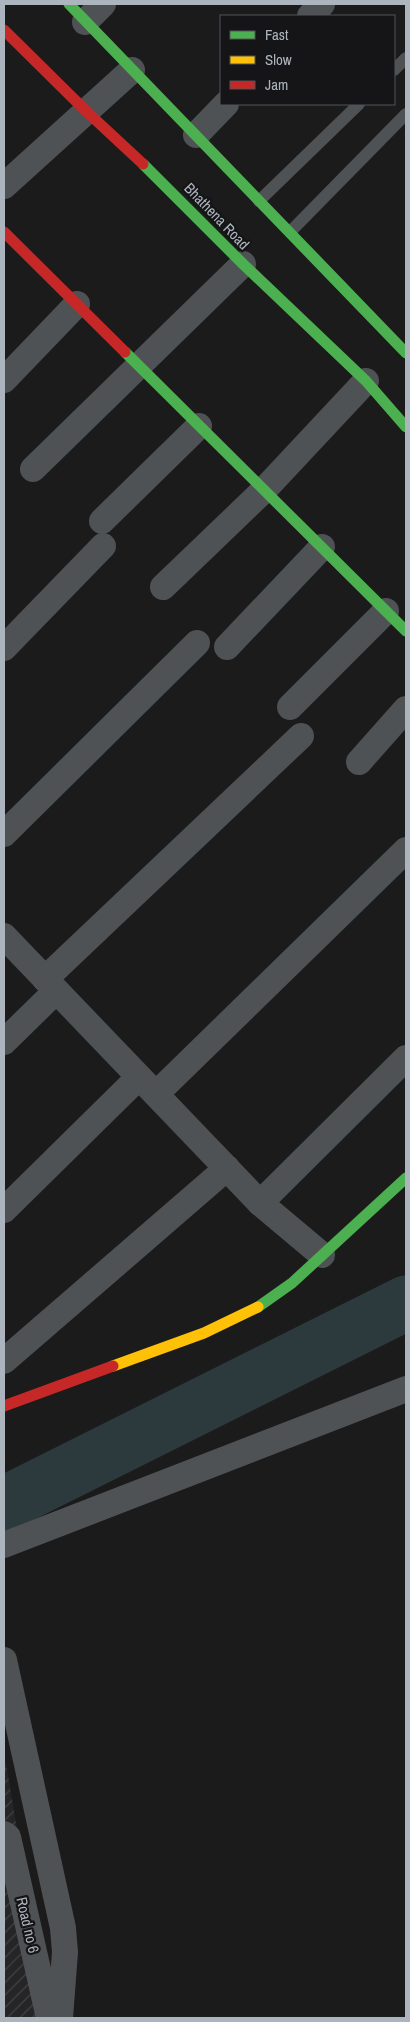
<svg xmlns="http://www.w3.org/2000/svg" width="410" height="2022" font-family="'Archivo Narrow',sans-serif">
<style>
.industrial{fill:url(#industrial-furrows)}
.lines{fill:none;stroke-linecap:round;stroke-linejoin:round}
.river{stroke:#2c3a3e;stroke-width:55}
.lane{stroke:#4f5254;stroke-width:12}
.street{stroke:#4f5254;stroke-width:26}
.fast{stroke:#4caf50;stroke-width:11}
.slow{stroke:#ffc107;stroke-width:11}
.jam{stroke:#c62828;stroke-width:11}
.labels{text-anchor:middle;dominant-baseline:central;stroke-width:4.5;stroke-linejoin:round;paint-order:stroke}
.street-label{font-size:15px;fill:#acb4bd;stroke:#151517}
</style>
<defs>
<pattern id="industrial-furrows" width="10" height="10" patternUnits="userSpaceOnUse" patternTransform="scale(1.25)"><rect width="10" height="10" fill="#252527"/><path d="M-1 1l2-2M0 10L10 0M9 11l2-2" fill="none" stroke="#424244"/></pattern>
</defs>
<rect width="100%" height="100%" fill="#1b1b1b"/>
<path class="industrial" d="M4,1752l45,266h-45z"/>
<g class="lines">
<path class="river" d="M4,1504l402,-201"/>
<g class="lane">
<path d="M394,70l12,-12"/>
<path d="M259,201l100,-97"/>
<path d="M290,232l116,-118"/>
</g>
<g class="street">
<path d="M310,16l12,-12"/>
<path d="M85,22l18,-18"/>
<path d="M196,135l30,-31"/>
<path d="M4,186l128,-116"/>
<path d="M4,380l73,-76"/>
<path d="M33,469l210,-205"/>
<path d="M102,521l97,-95"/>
<path d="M163,587l101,-97 102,-109"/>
<path d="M227,647l95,-100"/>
<path d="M4,648l99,-102"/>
<path d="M290,707l96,-96"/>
<path d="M359,762l47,-53"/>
<path d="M4,834l193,-191"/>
<path d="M4,936l256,267 62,52"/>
<path d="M45,979l256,-243"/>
<path d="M4,1042l52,-51"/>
<path d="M156,1094l250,-244"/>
<path d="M260,1203l146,-145"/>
<path d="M4,1210l135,-133"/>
<path d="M4,1361l223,-193"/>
<path d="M4,1545l402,-156"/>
<path d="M4,1660l59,268 2,24 -5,66"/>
<path d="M4,1834l4,3 41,181"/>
</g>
<g class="fast">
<path d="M69,4l337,349"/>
<path d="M143,164l100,100 123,117 40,46"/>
<path d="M125,352l281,279"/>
<path d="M258,1307l34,-24 114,-105"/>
</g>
<path class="slow" d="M113,1366l91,-33 54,-26"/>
<g class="jam">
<path d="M4,30l82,81 57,53"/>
<path d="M4,232l121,120"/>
<path d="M4,1406l109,-40"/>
</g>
</g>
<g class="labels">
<g class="street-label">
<text transform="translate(217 216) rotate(46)">Bhathena Road</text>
<text transform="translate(28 1925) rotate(77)">Road no 6</text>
</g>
</g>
<rect width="410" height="2022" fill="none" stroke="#acb4bd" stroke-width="10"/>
<rect x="220" y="15" width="175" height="90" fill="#151517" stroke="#515559"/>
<rect x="230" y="31" width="25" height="8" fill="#4caf50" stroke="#515559"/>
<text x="265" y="40" font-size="15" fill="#acb4bd">Fast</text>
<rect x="230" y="56" width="25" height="8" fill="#ffc107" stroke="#515559"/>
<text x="265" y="65" font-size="15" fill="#acb4bd">Slow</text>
<rect x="230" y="81" width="25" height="8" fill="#c62828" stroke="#515559"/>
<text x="265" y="90" font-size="15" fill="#acb4bd">Jam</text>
</svg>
